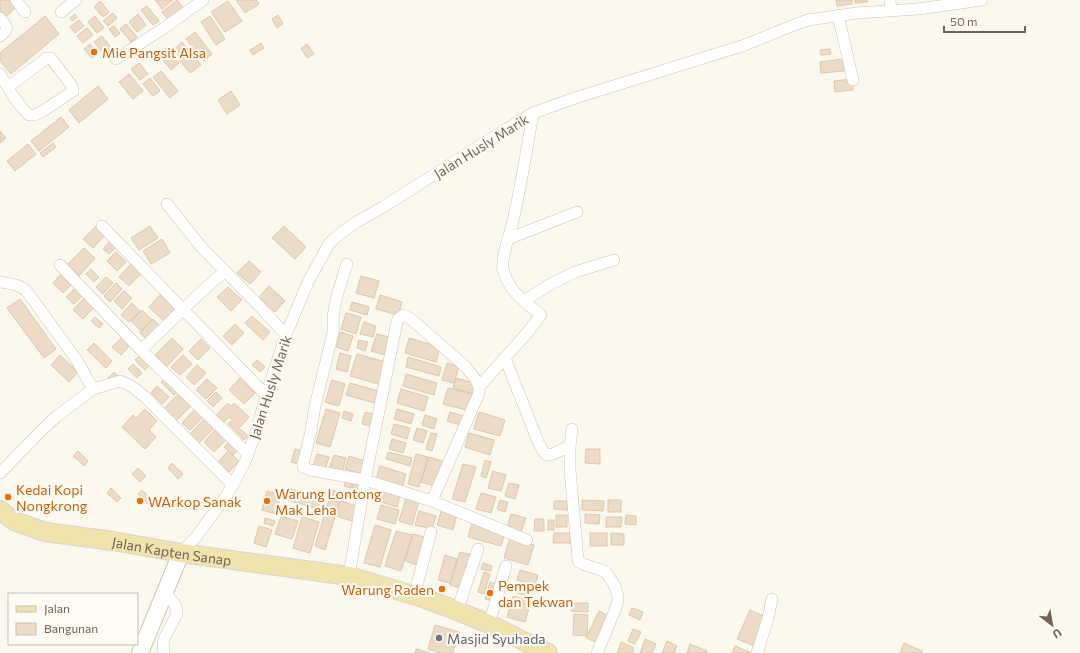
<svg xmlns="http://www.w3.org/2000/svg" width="1080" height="653" font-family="Commissioner,sans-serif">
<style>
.building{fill:#ecdbc6;stroke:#dfc7aa}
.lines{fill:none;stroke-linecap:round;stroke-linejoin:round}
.street-casing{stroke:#cdc3b4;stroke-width:12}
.secondary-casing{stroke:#cfc3b2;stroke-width:18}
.primary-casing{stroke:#d8d4cf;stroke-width:20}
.street{stroke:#fff;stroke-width:11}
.secondary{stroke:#fff;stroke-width:16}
.primary{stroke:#f1e3ae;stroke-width:18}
.food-dot{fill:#e8710a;stroke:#fefbf4;stroke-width:1.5}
.worship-dot{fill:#6b7280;stroke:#fefbf4;stroke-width:1.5}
.labels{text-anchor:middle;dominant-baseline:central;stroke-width:4;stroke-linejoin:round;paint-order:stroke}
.food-label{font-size:14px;fill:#c56008;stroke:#fefbf4;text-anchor:start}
.street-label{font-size:14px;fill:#756452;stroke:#fefbf4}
.worship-label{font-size:14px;fill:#5b616d;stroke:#fefbf4;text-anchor:start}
</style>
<rect width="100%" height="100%" fill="#fbf8ee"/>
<g class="building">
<path d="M0,0h13l5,6 -15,13 -3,-3z"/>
<path d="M155,0h18l-11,9z"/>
<path d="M177,0l7,9 -15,12 -7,-9z"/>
<path d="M236,0h20l3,4 -14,9z"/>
<path d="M836,0h16v4l-15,2z"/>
<path d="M855,0h12l1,2 -13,1z"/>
<path d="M100,1l9,11 -6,5 -9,-10z"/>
<path d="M228,1l14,20 -17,11 -14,-20z"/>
<path d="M147,6l12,15 -6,4 -12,-15z"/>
<path d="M113,13l4,5 -9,8 -5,-5z"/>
<path d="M75,14l2,3 -5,4 -2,-3z"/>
<path d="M138,14l8,11 -9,7 -8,-10z"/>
<path d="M278,15l5,9 -6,4 -5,-9z"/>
<path d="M45,16l14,18 -48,40 -11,-13v-8z"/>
<path d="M95,16l9,12 -7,5 -9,-11z"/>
<path d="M210,16l15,23 -9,6 -15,-23z"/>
<path d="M79,20l5,6 -9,7 -5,-6z"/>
<path d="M126,24l11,13 -6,5 -11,-13z"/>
<path d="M114,26l6,7 -5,4 -6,-8z"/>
<path d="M87,28l6,7 -10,8 -6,-7z"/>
<path d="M195,32l17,22 -8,7 -18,-22z"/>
<path d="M102,36l13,16 -8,6 -13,-16z"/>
<path d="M182,42l19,23 -11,8 -18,-22z"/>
<path d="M261,43l3,5 -11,7 -3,-5z"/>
<path d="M90,44l8,10 -6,4 -8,-9z"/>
<path d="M307,44l7,10 -7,4 -6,-10z"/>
<path d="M166,48l13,15 -8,7 -13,-16z"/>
<path d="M830,49l1,5 -10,1 -1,-5z"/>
<path d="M843,59l1,12 -23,2 -1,-11z"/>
<path d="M139,63l9,11 -8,6 -9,-11z"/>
<path d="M161,71l17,20 -8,7 -17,-21z"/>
<path d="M129,74l14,17 -10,8 -14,-17z"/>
<path d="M150,78l10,13 -7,5 -10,-12z"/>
<path d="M852,79l1,11 -18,2 -1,-11z"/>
<path d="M98,86l10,13 -29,24 -10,-13z"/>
<path d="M231,91l9,14 -13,9 -9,-14z"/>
<path d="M61,117l8,10 -30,24 -8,-10z"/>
<path d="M0,131l6,7 -6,5z"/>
<path d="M53,143l3,4 -13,10 -3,-4z"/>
<path d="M28,144l8,10 -21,17 -8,-10z"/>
<path d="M96,226l9,9 -12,13 -10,-9z"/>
<path d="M150,226l8,12 -19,12 -8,-12z"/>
<path d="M284,226l22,21 -11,12 -23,-21z"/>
<path d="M162,239l8,14 -19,11 -8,-13z"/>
<path d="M111,240l6,6 -8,8 -6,-5z"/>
<path d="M84,248l11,10 -16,18 -12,-11z"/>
<path d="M116,252l10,10 -9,9 -10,-10z"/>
<path d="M249,261l12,11 -11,12 -13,-11z"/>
<path d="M132,263l10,10 -13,13 -10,-9z"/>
<path d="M91,269l8,8 -5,5 -8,-8z"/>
<path d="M60,275l11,10 -8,8 -10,-10z"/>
<path d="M361,276l18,5 -5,17 -18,-5z"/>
<path d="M106,277l7,6 -10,11 -7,-7z"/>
<path d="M116,283l6,6 -12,13 -6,-6z"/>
<path d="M269,286l16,15 -10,11 -16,-15z"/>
<path d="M228,287l14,13 -11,11 -14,-14z"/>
<path d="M75,288l8,7 -9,9 -8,-7z"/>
<path d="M124,291l8,7 -10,11 -8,-8z"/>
<path d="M160,295l17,16 -11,12 -17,-16z"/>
<path d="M380,295l22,7 -4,13 -22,-6z"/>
<path d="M86,296l10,9 -13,14 -10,-9z"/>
<path d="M20,299l36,50 -12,9 -37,-50z"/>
<path d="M352,302l17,5 -2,8 -17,-5z"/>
<path d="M132,303l8,8 -11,11 -8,-7z"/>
<path d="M142,310l10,10 -11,11 -10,-10z"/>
<path d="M346,313l15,4 -5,17 -15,-5z"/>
<path d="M252,316l18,16 -7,8 -18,-17z"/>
<path d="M95,317l8,7 -4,4 -8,-7z"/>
<path d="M153,319l9,9 -13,14 -9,-9z"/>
<path d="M364,322l12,4 -3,11 -13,-3z"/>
<path d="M235,324l9,9 -12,12 -9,-9z"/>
<path d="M340,332l13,4 -5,15 -12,-4z"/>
<path d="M377,334l16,4 -5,18 -17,-5z"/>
<path d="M124,335l8,8 -11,12 -9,-8z"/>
<path d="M172,338l11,11 -16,17 -12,-11z"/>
<path d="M409,338l31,9 -4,15 -31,-9z"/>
<path d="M201,339l9,9 -12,12 -9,-9z"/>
<path d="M359,340l9,2 -3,9 -8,-3z"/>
<path d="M94,343l18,18 -6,7 -19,-18z"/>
<path d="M143,352l10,10 -8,8 -10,-10z"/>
<path d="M340,353l11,3 -4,16 -11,-3z"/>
<path d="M357,354l32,9 -7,22 -32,-9z"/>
<path d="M60,355l18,17 -9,10 -18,-17z"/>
<path d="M183,355l9,9 -12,11 -9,-8z"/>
<path d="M408,357l33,10 -2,9 -33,-9z"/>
<path d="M257,360l8,7 -5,5 -8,-7z"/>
<path d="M447,363l12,4 -5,16 -12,-3z"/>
<path d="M133,364l9,9 -5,5 -9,-9z"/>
<path d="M197,365l9,8 -12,12 -8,-8z"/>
<path d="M114,372l3,3 -7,8 -4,-3z"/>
<path d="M406,374l31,9 -3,12 -31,-9z"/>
<path d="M167,376l13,13 -6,6 -13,-13z"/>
<path d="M240,378l15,15 -11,11 -15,-14z"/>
<path d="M456,378l21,6 -3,10 -21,-6z"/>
<path d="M207,379l10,9 -11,11 -10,-9z"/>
<path d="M332,380l13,4 -6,22 -14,-4z"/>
<path d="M350,383l32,9 -4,12 -32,-9z"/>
<path d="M157,386l12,11 -7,7 -11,-11z"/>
<path d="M448,388l27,7 -5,16 -27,-7z"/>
<path d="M401,389l27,8 -4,14 -27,-8z"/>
<path d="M181,391l12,13 -18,18 -12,-12z"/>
<path d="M216,392l6,6 -9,9 -6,-6z"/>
<path d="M228,403l3,3 3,-3 15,14 -9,10 -11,-10 -5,5 -8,-7z"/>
<path d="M196,408l8,8 -14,14 -8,-7z"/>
<path d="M145,409l12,12 -8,9 7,7 -11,12 -23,-22 11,-12 3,3z"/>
<path d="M326,409l14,4 -10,34 -14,-4z"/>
<path d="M397,409l17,5 -3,10 -17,-5z"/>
<path d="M344,411l9,3 -2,7 -9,-3z"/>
<path d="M365,412l12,3 -4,12 -11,-3z"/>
<path d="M450,412l17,5 -3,9 -17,-5z"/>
<path d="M479,412l26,8 -5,16 -26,-7z"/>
<path d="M425,415l12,4 -3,10 -12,-4z"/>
<path d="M206,417l10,9 -17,17 -9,-9z"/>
<path d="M231,421l17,15 -4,4 -16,-16z"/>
<path d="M394,424l16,4 -3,11 -16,-5z"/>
<path d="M417,428l10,3 -4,12 -10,-3z"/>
<path d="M215,430l11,10 -12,12 -10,-10z"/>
<path d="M431,433l6,1 -5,17 -6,-2z"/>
<path d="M469,433l25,7 -4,15 -25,-8z"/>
<path d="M392,439l14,4 -3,10 -14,-4z"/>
<path d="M231,440l9,8 -7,7 -9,-8z"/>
<path d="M295,449l11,3 -4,13 -11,-3z"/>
<path d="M586,449h14v15l-15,-1z"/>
<path d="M78,451l10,10 -4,5 -11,-10z"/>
<path d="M228,451l11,10 -10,11 -11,-10z"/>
<path d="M388,452l24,6 -2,8 -24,-7z"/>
<path d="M317,454l12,3 -4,13 -12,-3z"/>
<path d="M416,454l12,3 -9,30 -11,-3z"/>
<path d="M334,455l12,3 -4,15 -13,-4z"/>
<path d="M349,456l16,5 -4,13 -16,-5z"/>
<path d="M429,457l16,5 -7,25 -17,-5z"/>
<path d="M485,460l6,2 -5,16 -5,-2z"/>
<path d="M172,463l11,11 -5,5 -10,-11z"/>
<path d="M463,464l13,3 -11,35 -13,-3z"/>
<path d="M380,466l26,8 -4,14 -26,-8z"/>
<path d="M138,468l8,8 -6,6 -8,-8z"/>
<path d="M493,471l13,4 -5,16 -13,-3z"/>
<path d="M346,479l7,2 -2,7 -7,-2z"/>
<path d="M353,482l11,3 -1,5 -11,-3z"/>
<path d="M509,483l10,2 -4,14 -10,-3z"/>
<path d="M111,488l10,10 -4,4 -10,-9z"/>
<path d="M291,489l30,8 -3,12 -30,-9z"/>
<path d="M142,490l11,11 -4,4 -11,-11z"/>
<path d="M332,490l10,3 -17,57 -10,-4z"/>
<path d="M381,490l19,5 -3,12 -19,-6z"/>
<path d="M267,491l14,4 -5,19 -14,-4z"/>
<path d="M481,493l15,4 -5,16 -15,-4z"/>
<path d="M406,498l13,3 -7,24 -13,-4z"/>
<path d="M500,500l8,2 -3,10 -8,-3z"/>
<path d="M582,500l22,1 -1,10 -21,-1z"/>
<rect x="608" y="500" width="13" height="12"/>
<path d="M341,501l19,6 -5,15 -19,-6z"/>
<path d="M554,501h14v9l-14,-1z"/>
<path d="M381,505l18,5 -4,14 -18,-5z"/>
<path d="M442,509l15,5 -4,16 -16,-5z"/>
<path d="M419,511l17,5 -4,13 -17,-4z"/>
<path d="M511,514l15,4 -5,14 -14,-4z"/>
<path d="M585,514l15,1 -1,9 -14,-1z"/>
<rect x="556" y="515" width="11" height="12"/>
<path d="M626,515l10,1v9l-11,-1z"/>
<path d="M281,516l17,5 -6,18 -17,-5z"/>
<path d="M302,517l17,5 -9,31 -17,-5z"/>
<path d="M606,517h16l-1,10h-15z"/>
<path d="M265,518l10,3 -2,5 -9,-3z"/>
<path d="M535,519h9v12h-10z"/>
<rect x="548" y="520" width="6" height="10"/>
<path d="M472,523l33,10 -4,13 -33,-9z"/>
<path d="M375,525l16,5 -11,37 -16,-4z"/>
<path d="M259,526l13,4 -6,17 -12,-4z"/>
<path d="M396,531l16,4 -11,36 -16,-5z"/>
<path d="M554,533h18l-1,10h-18z"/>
<rect x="590" y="533" width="17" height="13"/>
<path d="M611,533l13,1v11h-13z"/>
<path d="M413,534l15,4 -8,28 -15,-5z"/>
<path d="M510,537l24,8 -6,20 -24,-7z"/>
<path d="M460,552l13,3 -10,34 -13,-4z"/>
<path d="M445,555l12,4 -7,24 -12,-3z"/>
<path d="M483,563l9,3 -1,5 -10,-2z"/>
<path d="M520,570l18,5 -3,10 -18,-5z"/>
<path d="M484,572l6,2 -6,20 -6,-2z"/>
<path d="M490,582l9,3 -5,16 -9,-2z"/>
<path d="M517,584l14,4 -2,8 -15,-4z"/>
<path d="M513,596l18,5 -6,21 -18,-5z"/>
<path d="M571,603h17v9l-17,-1z"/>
<path d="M632,608l11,4 -3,8 -11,-5z"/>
<path d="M750,610l16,7 -12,29 -17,-7z"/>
<path d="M599,611l12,6 -13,26 -12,-5z"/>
<path d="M574,614l14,1 -1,21 -14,-1z"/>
<path d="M435,625l24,7 -6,21h-13l-12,-4z"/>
<path d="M633,629l8,3 -6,12 -7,-3z"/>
<path d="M645,639l11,5 -4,9h-12z"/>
<path d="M667,641l10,5 -3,7h-12z"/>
<path d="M621,642l13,6 -2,5h-15z"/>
<path d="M904,643l18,8v2h-22z"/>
<path d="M690,644l17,7v2h-20z"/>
<path d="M735,646l17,7h-20z"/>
<path d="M416,649l14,4h-15z"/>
</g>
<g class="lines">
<defs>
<g id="street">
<path d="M16,0l9,12"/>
<path d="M890,0l1,10"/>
<path d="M61,12l15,-12"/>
<path d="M838,15l15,65"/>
<path d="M0,18c7,8 10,11 0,18"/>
<path d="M116,59l48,-31 39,-28"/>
<path d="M0,74c8,14 17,30 29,41h6l8,-4 30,-20 -1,-5 -19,-25 -2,-3h-4l-39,29"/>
<path d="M167,204l35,44 23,23"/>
<path d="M102,226l164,169"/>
<path d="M508,239l69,-27"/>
<path d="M347,264c-5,16 -11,31 -13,47 -2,7 0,14 -1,22l-18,73 -4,25 -8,33v3l7,3 55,10 67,21 95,39"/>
<path d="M60,265l81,85 107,104"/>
<path d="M0,282c11,2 21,2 28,11l48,66 17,30"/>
<path d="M524,301l25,-16 26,-13 39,-12"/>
<path d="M141,350l59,-57 25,-22 39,40 22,24"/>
<path d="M505,358l34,86 4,7 4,4 6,-1 17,-8"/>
<path d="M479,387l48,-54 14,-18c-16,-13 -33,-24 -38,-46 -2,-12 7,-35 10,-48 8,-35 14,-72 20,-108"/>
<path d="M572,429l-2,17v24l7,78 1,12 1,2 4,2 15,5 8,3 9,14 3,11v4l-3,9 -18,43"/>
<path d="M0,473l43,-44 14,-13 36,-27 27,-8 7,3 7,4 11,9 88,88"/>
<path d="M181,553l15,-16 31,-42 18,-33 13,-36 8,-31 20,-60 22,-53 21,-38 7,-7 19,-14 28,-16 125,-79 25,-15 42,-15 170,-53 49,-20 14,-5 49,-7 61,-4 64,-9"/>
<path d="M349,576l16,-96 32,-158 1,-3 5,-4 8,4 55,48 10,13 3,7v6l-47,108"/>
<path d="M414,596l17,-64"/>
<path d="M457,611l21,-62"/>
<path d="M489,624l17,-58"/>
<path d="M164,653l-1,-10 2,-6 12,-23 -1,-8 -11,-14"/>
<path d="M757,653l11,-34 4,-20"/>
</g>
<path id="secondary" d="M140,653l41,-100"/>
<g id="primary">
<path id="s1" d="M0,510l14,11 31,11 68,9 68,12 168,23 74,22 30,11 36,15 59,29"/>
</g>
</defs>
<use href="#street" class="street-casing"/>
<use href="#secondary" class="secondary-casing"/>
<use href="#primary" class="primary-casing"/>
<use href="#street" class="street"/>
<use href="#secondary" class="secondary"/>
<use href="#primary" class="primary"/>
</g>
<g class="food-dot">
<circle cx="94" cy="52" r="4"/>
<circle cx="8" cy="497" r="4"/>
<circle cx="140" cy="501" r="4"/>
<circle cx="267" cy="501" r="4"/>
<circle cx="442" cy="589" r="4"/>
<circle cx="490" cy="593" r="4"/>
</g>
<circle class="worship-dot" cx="439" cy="638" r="4"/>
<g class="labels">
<g class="food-label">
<text x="102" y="52">Mie Pangsit Alsa</text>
<text x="16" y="489">Kedai Kopi<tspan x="16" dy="16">Nongkrong</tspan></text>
<text x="275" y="493">Warung Lontong<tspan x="275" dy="16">Mak Leha</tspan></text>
<text x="148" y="501">WArkop Sanak</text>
<text x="498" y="585">Pempek<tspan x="498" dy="16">dan Tekwan</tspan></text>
<text x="434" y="589" text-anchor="end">Warung Raden</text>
</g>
<g class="street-label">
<text transform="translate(481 146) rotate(-32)">Jalan Husly Marik</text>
<text transform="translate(270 387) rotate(-72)">Jalan Husly Marik</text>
<text stroke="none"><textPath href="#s1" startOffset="179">Jalan Kapten Sanap</textPath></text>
</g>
<g class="worship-label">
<text x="447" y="638">Masjid Syuhada</text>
</g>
</g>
<rect x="8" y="593" width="130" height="52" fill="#fefbf4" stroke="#c7bfb3"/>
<rect x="16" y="606" width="20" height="6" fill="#f1e3ae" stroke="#c7bfb3"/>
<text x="44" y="613" font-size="12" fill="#756452">Jalan</text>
<rect x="16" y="623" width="20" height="12" fill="#ecdbc6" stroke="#c7bfb3"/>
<text x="44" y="633" font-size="12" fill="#756452">Bangunan</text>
<g transform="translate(1052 625) rotate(149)" stroke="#fefbf4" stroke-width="3" paint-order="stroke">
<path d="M0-3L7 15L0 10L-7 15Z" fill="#756452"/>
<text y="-6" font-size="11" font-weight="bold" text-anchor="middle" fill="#756452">U</text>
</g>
<path d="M944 26v6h81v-6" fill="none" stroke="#756452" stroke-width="2"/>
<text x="950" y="26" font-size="12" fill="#756452" stroke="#fefbf4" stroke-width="3" paint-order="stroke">50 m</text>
</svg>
